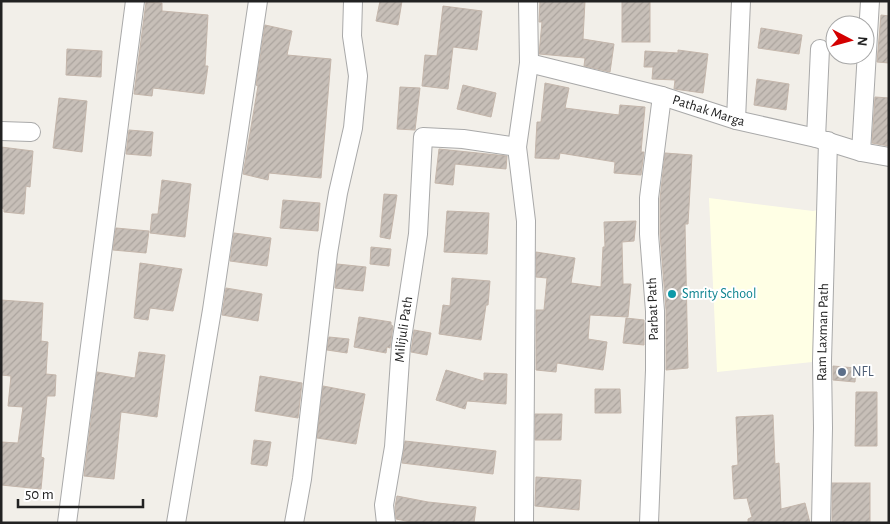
<svg xmlns="http://www.w3.org/2000/svg" width="890" height="524" font-family="'Alegreya Sans',sans-serif">
<style>
.education{fill:#ffffe5}
.building{fill:url(#building-hatch);stroke:#c4b6ab}
.lines{fill:none;stroke-linecap:round;stroke-linejoin:round}
.minor-casing{stroke:#a9a9a9;stroke-width:20}
.minor{stroke:#fff;stroke-width:18}
.culture-dot{fill:#0f9aa8;stroke:#fff;stroke-width:2}
.service-dot{fill:#5c6f8a;stroke:#fff;stroke-width:2}
.labels{text-anchor:middle;dominant-baseline:central;stroke-width:4;stroke-linejoin:round;paint-order:stroke}
.street-label{font-size:14px;fill:#222;stroke:#fff}
.culture-label{font-size:14px;fill:#0d838f;stroke:#fff;text-anchor:start}
.service-label{font-size:14px;fill:#4e5e75;stroke:#fff;text-anchor:start}
</style>
<defs>
<pattern id="building-hatch" width="6" height="6" patternUnits="userSpaceOnUse" patternTransform="scale(1.25)"><rect width="6" height="6" fill="#c7bfb8"/><path d="M-1 1l2-2M0 6l6-6M5 7l2-2" fill="none" stroke="#aba49e"/></pattern>
</defs>
<rect width="100%" height="100%" fill="#f2efe9"/>
<path class="education" d="M709,198l104,13 14,-3 -5,153 -105,11z"/>
<g class="building">
<path d="M380,1h22l-4,24 -22,-4z"/>
<path d="M540,1h45l-2,38 31,5 -4,28 -26,-6 1,-8 -46,-4 3,-32h-3z"/>
<rect x="622" y="1" width="28" height="41"/>
<path d="M146,2l16,1v8l46,4 -3,51h3l-4,28 -51,-6 -1,8 -18,-2z"/>
<path d="M443,6l39,5 -5,39 -24,-3 -5,42 -26,-3 3,-31 12,1z"/>
<path d="M881,15l8,1v47l-12,-1z"/>
<path d="M265,25l27,6 -5,24 44,4 -10,119 -52,-5 -1,7 -25,-6 15,-88 -2,-1z"/>
<path d="M761,28l41,7 -3,19 -41,-6z"/>
<path d="M67,49l35,2 -1,26 -35,-2z"/>
<path d="M678,50l30,4 -5,39 -29,-4 1,-9 -23,-1 1,-12h-9l1,-16 33,2z"/>
<path d="M757,79l32,5 -3,26 -32,-5z"/>
<path d="M545,83l24,5 -4,20 54,7 1,-10 25,2 -4,45h3l-3,23 -27,-2 1,-11 -55,-9 -1,6 -24,-1 2,-36h4z"/>
<path d="M463,85l33,8 -5,24 -34,-8z"/>
<path d="M400,87l20,1 -5,42 -18,-1z"/>
<path d="M875,97l14,1v48l-17,-3z"/>
<path d="M59,98l28,3 -5,51 -29,-4z"/>
<path d="M129,130l24,2 -2,24 -25,-2z"/>
<path d="M1,147l32,4 -3,36 -4,-1 -2,28 -20,-2v-3l-3,-1z"/>
<path d="M439,149l68,7 -1,13 -51,-5 -2,21 -18,-2z"/>
<path d="M665,153l27,2 -4,69h-3l3,144 -22,2v-60l-6,-76v-35z"/>
<path d="M162,180l29,4 -6,53 -35,-4 2,-19h6z"/>
<path d="M384,194l13,1 -7,44 -10,-2z"/>
<path d="M283,200l37,3 -2,28 -38,-3z"/>
<path d="M447,211l42,2 -2,41 -43,-2z"/>
<path d="M636,221l-2,20 -12,1 1,42h8l-3,33 -38,-2 -2,24 19,3 -4,28 -46,-7 -1,9 -20,-2v-60h8l3,-32 -11,-1v-25l39,6 -4,25 30,4 2,-40h2l-1,-25z"/>
<path d="M116,228l33,3 -3,22 -33,-3z"/>
<path d="M234,233l37,5 -4,28 -37,-5z"/>
<path d="M371,247l20,2 -2,17 -19,-2z"/>
<path d="M140,263l42,6 -9,42 -23,-3 -2,12 -14,-2z"/>
<path d="M337,264l29,3 -3,24 -28,-3z"/>
<path d="M452,278l38,3 -2,24h-2l-5,35 -42,-6 4,-29 7,1z"/>
<path d="M226,288l36,6 -4,27 -36,-6z"/>
<path d="M1,300l42,3 -2,38 7,1 -2,32 10,1 -1,21h-8l-6,61 3,1 -3,31 -40,-4v-43l17,1 5,-36 -15,-1 3,-30 -10,-1z"/>
<path d="M359,317l32,5v3l2,1 -3,22 -3,-1 -1,6 -32,-6z"/>
<path d="M626,318l18,2v25l-21,-2z"/>
<path d="M414,330l17,3 -4,22 -16,-3z"/>
<path d="M329,337l20,2 -2,14 -20,-3z"/>
<path d="M139,352l26,3 -8,62 -36,-5 -7,67 -30,-3 13,-104 38,6z"/>
<path d="M833,366l23,2 -1,14 -22,-2z"/>
<path d="M446,370l38,11v-8l23,1 -1,30 -39,-3 -2,8 -29,-9z"/>
<path d="M260,376l42,7 -4,35 -43,-7z"/>
<path d="M323,386l42,8 -9,50 -39,-6z"/>
<path d="M595,389h25l1,24h-26z"/>
<path d="M856,392h21v54h-22z"/>
<path d="M535,414h27l-1,26h-26z"/>
<path d="M773,415l2,49 4,-1 2,46 24,-6 5,20h-62v-4l4,-2 -5,-19 -13,1 -2,-33 6,-1 -2,-48z"/>
<path d="M254,440l17,2 -4,24 -16,-2z"/>
<path d="M405,441l91,10 -3,23 -91,-11z"/>
<path d="M536,477l45,3 -2,30 -44,-4z"/>
<rect x="832" y="483" width="38" height="40"/>
<path d="M397,496l31,6 48,5 -2,16h-58l-20,-4 -1,-12z"/>
</g>
<g class="lines">
<defs>
<g id="minor">
<path id="s1" d="M529,63l133,33 74,24 80,18 45,14 28,5"/>
<path d="M736,120l5,-119"/>
<path d="M1,131l30,1"/>
<path d="M816,138l4,-89"/>
<path d="M861,152l9,-151"/>
<path d="M67,523l68,-522"/>
<path d="M176,523l36,-213 46,-309"/>
<path d="M294,523l8,-44 26,-226 10,-60 15,-65 5,-52 -6,-40 1,-35"/>
<path id="s2" d="M386,523l-2,-18 10,-58 7,-102 17,-111 5,-97 40,2 54,8"/>
<path d="M524,523l2,-302 -9,-74 12,-84 -1,-62"/>
<path d="M649,523l6,-153v-59l-6,-77v-36l13,-102"/>
<path id="s3" d="M821,523l2,-95 -1,-67 6,-220"/>
</g>
</defs>
<use href="#minor" class="minor-casing"/>
<use href="#minor" class="minor"/>
</g>
<circle class="culture-dot" cx="672" cy="294" r="5"/>
<circle class="service-dot" cx="842" cy="372" r="5"/>
<g class="labels">
<g class="street-label">
<text stroke="none"><textPath href="#s1" startOffset="186">Pathak Marga</textPath></text>
<text transform="translate(653 309) rotate(-92)">Parbat Path</text>
<text stroke="none"><textPath href="#s2" startOffset="195">Milijuli Path</textPath></text>
<text stroke="none"><textPath href="#s3" startOffset="191">Ram Laxman Path</textPath></text>
</g>
<g class="culture-label">
<text x="682" y="294">Smrity School</text>
</g>
<g class="service-label">
<text x="852" y="372">NFL</text>
</g>
</g>
<rect width="890" height="524" fill="none" stroke="#222222" stroke-width="5"/>
<g transform="translate(850 40) rotate(96)"><circle r="24" fill="#ffffff" stroke="#a7a7a7"/>
<path d="M0-4L9 19L0 12L-9 19Z" fill="#d40000"/>
<text y="-8" font-size="14" font-weight="bold" text-anchor="middle" fill="#222222">N</text>
</g>
<path d="M18 499v8h125v-8" fill="none" stroke="#222222" stroke-width="2.5"/>
<text x="25" y="499" font-size="15" fill="#222222" stroke="#ffffff" stroke-width="4" paint-order="stroke">50 m</text>
</svg>
